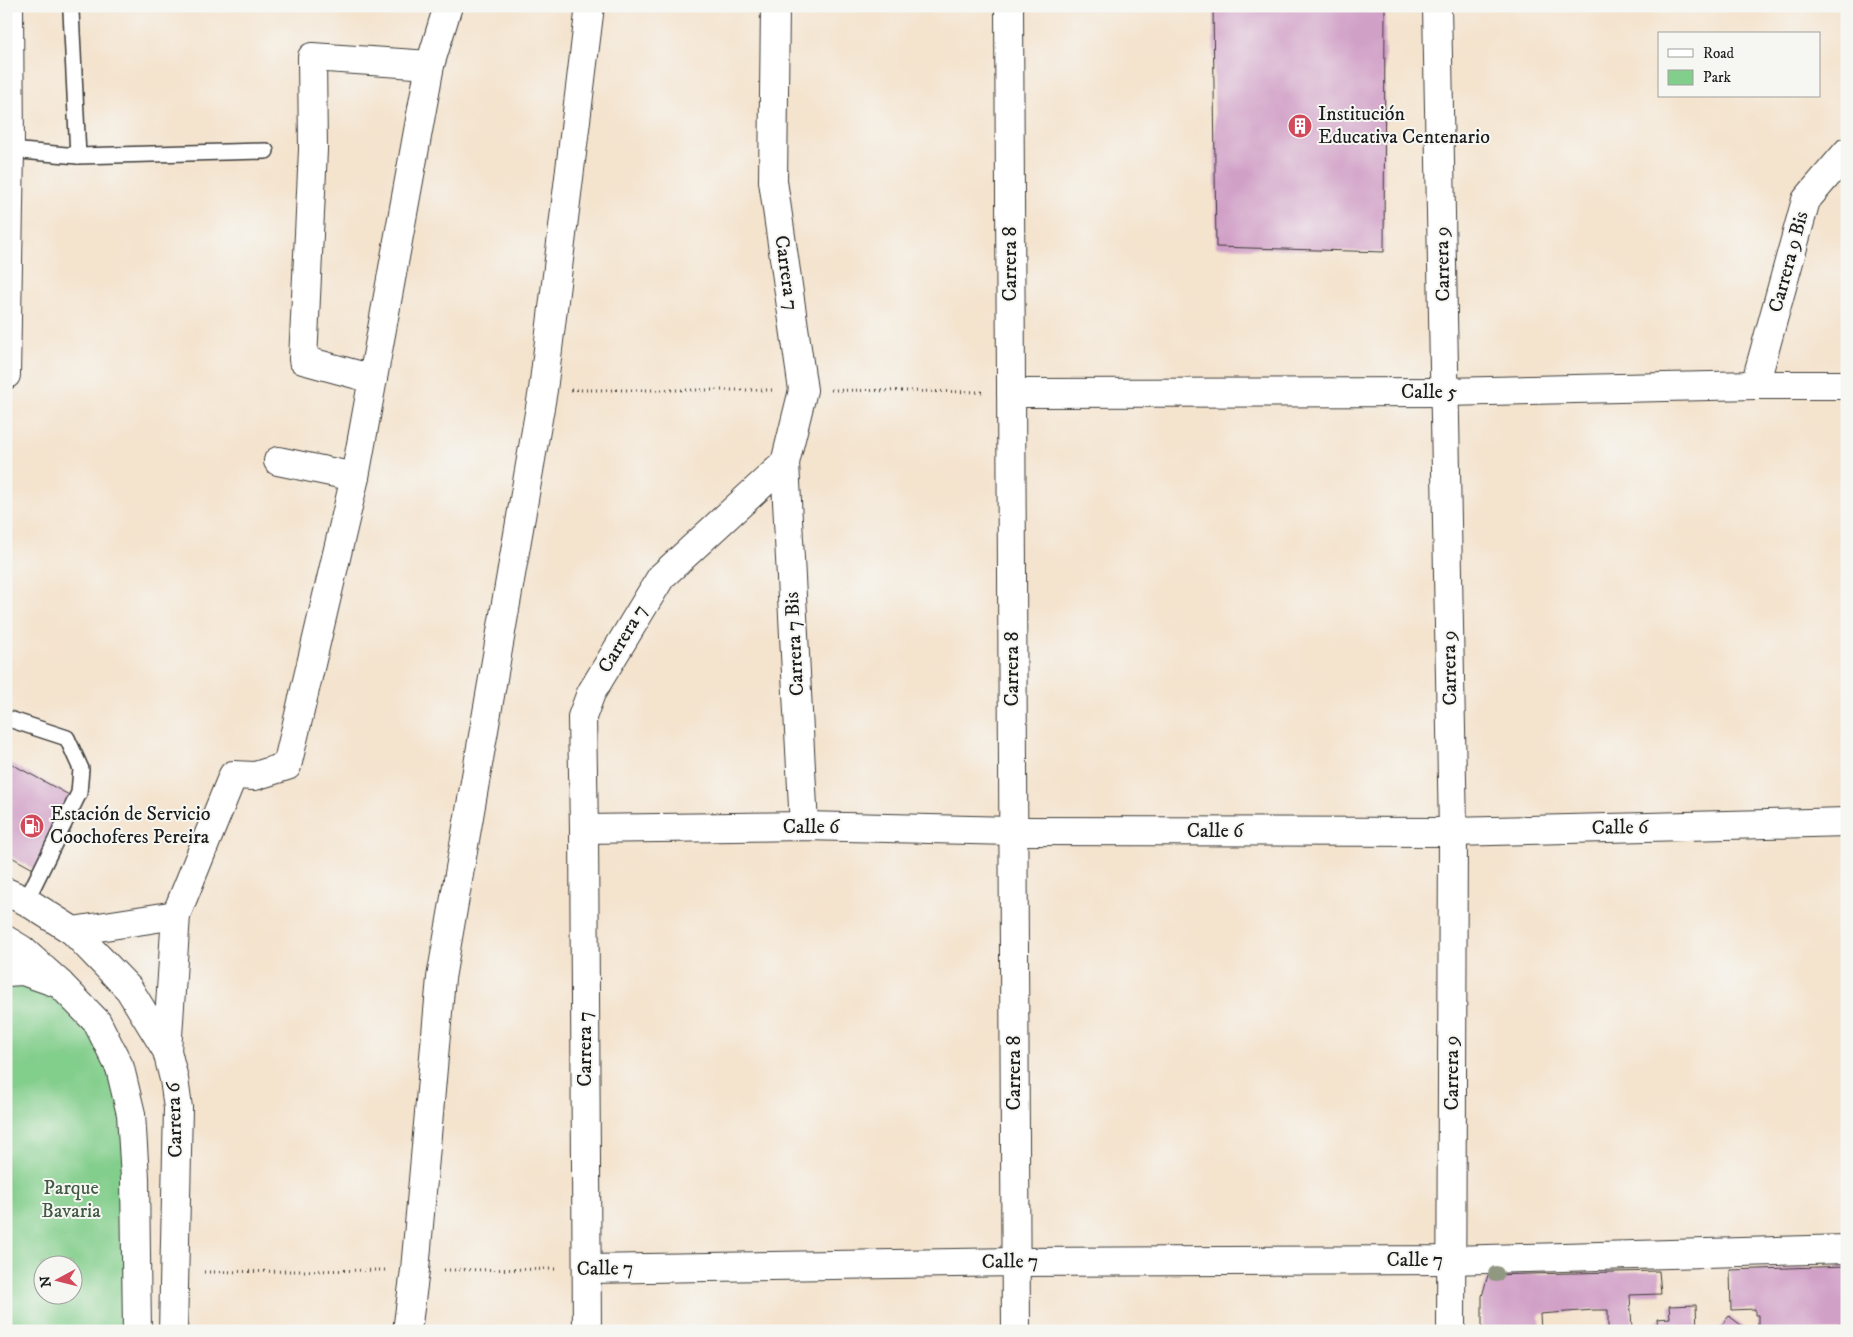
<svg xmlns="http://www.w3.org/2000/svg" width="1853" height="1337" font-family="'IM FELL DW Pica',serif">
<style>
.green{fill:#82ce8b;stroke:#4f7554;fill-rule:evenodd}
.building{fill:#d1a0c7}
.lines{fill:none;stroke-linecap:round;stroke-linejoin:round}
.service-casing{stroke:#3c3a37;stroke-width:18}
.minor-casing{stroke:#3c3a37;stroke-width:30}
.tertiary-casing{stroke:#3c3a37;stroke-width:30}
.secondary-casing{stroke:#3c3a37;stroke-width:30}
.path{stroke:#3c3a37;stroke-width:3;stroke-dasharray:1 4;stroke-linecap:butt}
.service{stroke:#fff;stroke-width:15}
.minor{stroke:#fff;stroke-width:28}
.tertiary{stroke:#fff;stroke-width:28}
.secondary{stroke:#fff;stroke-width:28}
.tree{fill:#919881}
.labels{text-anchor:middle;dominant-baseline:central;stroke-width:4;stroke-linejoin:round;paint-order:stroke}
.poi-label{font-size:20px;fill:#1c1c1c;stroke:#f6f6f2;text-anchor:start}
.street-label{font-size:20px;fill:#1c1c1c;stroke:#f6f6f2}
.park-label{font-size:20px;fill:#405a43;stroke:#f6f6f2}
</style>
<rect width="100%" height="100%" fill="#f6f6f2"/>
<filter id="ink" filterUnits="userSpaceOnUse"><feTurbulence type="fractalNoise" baseFrequency=".02" numOctaves="2"/><feDisplacementMap in="SourceGraphic" scale="10" xChannelSelector="R" yChannelSelector="G"/><feConvolveMatrix kernelMatrix="1 2 1 2 8 2 1 2 1" color-interpolation-filters="sRGB"/></filter>
<filter id="wash" filterUnits="userSpaceOnUse"><feTurbulence type="fractalNoise" baseFrequency=".0096" numOctaves="4" result="noise"/><feDisplacementMap in="SourceGraphic" scale="20" xChannelSelector="R" yChannelSelector="G"/><feGaussianBlur stdDeviation="1.12" result="paint"/><feColorMatrix in="noise" values="0 0 0 0 0 0 0 0 0 0 0 0 0 0 0 0 0 1.4 0 .05"/><feComposite in="paint" operator="in"/></filter>
<g filter="url(#wash)">
<rect width="100%" height="100%" fill="#f4e3cd"/>
<path class="green" d="M6,972l54,12 60,84 17,263h-131zM42,1264h30v30h-30z"/>
<g id="blocks">
<g class="building">
<path d="M1213,6h172l-1,246 -168,-5z"/>
<path d="M6,761l67,36 -38,73 -29,-16z"/>
<path d="M1847,1266v65h-89v-16h-3v-6l-24,1 -1,-40z"/>
<path d="M1659,1271l2,23 -31,1 2,34h-24v-19h-14l-54,4 1,17h-59v-35l6,-21z"/>
<path d="M1696,1305l1,26h-26v-3l-13,1 -1,-10 13,-1 -1,-12z"/>
<path d="M1729,1316l20,15h-32z"/>
</g>
</g>
</g>
<g filter="url(#ink)">
<use href="#blocks" fill-opacity="0" stroke="#3c3a37" stroke-width="1"/>
<g class="lines">
<defs>
<g id="service">
<path d="M71,11l7,145"/>
<path d="M10,150l68,6 188,-5"/>
<path d="M6,718l61,20 14,31 -2,24 -53,108"/>
</g>
<g id="minor">
<path d="M1009,6l7,1325"/>
<path d="M373,379l-70,-19 10,-210 -1,-93 118,8"/>
<path d="M1755,385l51,-185 41,-48"/>
<path d="M1011,393l435,-1 309,-7h92"/>
<path d="M278,461l77,16"/>
<path d="M785,463l19,363"/>
<path d="M584,829l220,-3 209,5 440,1 394,-10"/>
<path d="M73,931l103,-16"/>
<path d="M167,1051l9,-136 57,-140 22,1 32,-10 68,-289 75,-412 18,-59"/>
<path d="M587,1269l429,-7 435,-2 396,-11"/>
<path d="M407,1331l8,-61 26,-292 102,-588 47,-384"/>
<path d="M587,1331l-3,-502 -2,-112 9,-24 70,-116 124,-114 18,-73 -30,-209 2,-175"/>
</g>
<g id="tertiary">
<path d="M6,892l20,9 47,30 56,58 38,62 7,28 4,29 -5,223"/>
<path d="M6,940l15,9 39,35 37,38 23,46 11,46 4,64 2,153"/>
</g>
<g id="secondary">
<path d="M1437,6l16,826 -2,499"/>
<path d="M6,375l4,-225 -1,-144"/>
<path d="M6,972l17,-1 37,13"/>
</g>
</defs>
<use href="#service" class="service-casing"/>
<use href="#minor" class="minor-casing"/>
<use href="#tertiary" class="tertiary-casing"/>
<use href="#secondary" class="secondary-casing"/>
<g class="path">
<path d="M571,390h202"/>
<path d="M831,390l152,2"/>
<path d="M444,1270l114,-1"/>
<path d="M204,1272l181,-2"/>
</g>
<use href="#service" class="service"/>
<use href="#minor" class="minor"/>
<use href="#tertiary" class="tertiary"/>
<use href="#secondary" class="secondary"/>
</g>
<circle class="tree" cx="1496" cy="1274" r="8"/>
</g>
<defs>
<symbol id="building-disc" viewBox="-11 -11 22 22"><circle r="9.5" fill="#d1495b" stroke="#f6f6f2"/><path d="M-4-6H4V6H1V3H-1V6H-4ZM-2.5-4.3h1.7v1.8h-1.7ZM.8-4.3h1.7v1.8H.8ZM-2.5-1h1.7V.8h-1.7ZM.8-1h1.7V.8H.8Z" fill="#fff"/></symbol>
<symbol id="fuel-disc" viewBox="-11 -11 22 22"><circle r="9.5" fill="#d1495b" stroke="#f6f6f2"/><path d="M-5.5-6h7V0h2V4h1.3V-2.5L3-4.5l.8-.8L6-3V5H2.5V1h-1V6h-7ZM-4.2-4.7v3.2H.2V-4.7Z" fill="#fff"/></symbol>
</defs>
<g fill-rule="evenodd">
<use href="#building-disc" x="1286" y="112" width="28" height="28"/>
<use href="#fuel-disc" x="18" y="812" width="28" height="28"/>
</g>
<g class="labels">
<g class="poi-label">
<text x="1318" y="114">Institución<tspan x="1318" dy="23">Educativa Centenario</tspan></text>
<text x="50" y="814">Estación de Servicio<tspan x="50" dy="23">Coochoferes Pereira</tspan></text>
</g>
<g class="street-label">
<text transform="translate(1789 262) rotate(-75)">Carrera 9 Bis</text>
<text transform="translate(1010 264) rotate(-90)">Carrera 8</text>
<text transform="translate(1443 264) rotate(-91)">Carrera 9</text>
<text transform="translate(786 273) rotate(82)">Carrera 7</text>
<text x="1429" y="392">Calle 5</text>
<text transform="translate(623 639) rotate(-59)">Carrera 7</text>
<text transform="translate(795 644) rotate(-93)">Carrera 7 Bis</text>
<text transform="translate(1450 668) rotate(-91)">Carrera 9</text>
<text transform="translate(1012 669) rotate(-90)">Carrera 8</text>
<text x="811" y="827">Calle 6</text>
<text transform="translate(1620 828) rotate(-1)">Calle 6</text>
<text x="1215" y="831">Calle 6</text>
<text transform="translate(585 1049) rotate(-90)">Carrera 7</text>
<text transform="translate(1014 1073) rotate(-90)">Carrera 8</text>
<text transform="translate(1452 1073) rotate(-90)">Carrera 9</text>
<text transform="translate(175 1120) rotate(-92)">Carrera 6</text>
<text x="1415" y="1260">Calle 7</text>
<text transform="translate(1010 1262) rotate(-1)">Calle 7</text>
<text transform="translate(605 1269) rotate(-1)">Calle 7</text>
</g>
<g class="park-label">
<text x="71" y="1188">Parque<tspan x="71" dy="23">Bavaria</tspan></text>
</g>
</g>
<rect width="1853" height="1337" fill="none" stroke="#f6f6f2" stroke-width="25"/>
<rect x="1658" y="32" width="162" height="65" fill="#f6f6f2" stroke="#9f9f9c"/>
<rect x="1668" y="49" width="25" height="8" fill="#ffffff" stroke="#9f9f9c"/>
<text x="1703" y="58" font-size="15" fill="#1c1c1c">Road</text>
<rect x="1668" y="70" width="25" height="15" fill="#82ce8b" stroke="#9f9f9c"/>
<text x="1703" y="82" font-size="15" fill="#1c1c1c">Park</text>
<g transform="translate(58 1280) rotate(263)"><circle r="24" fill="#f6f6f2" stroke="#9f9f9c"/>
<path d="M0-4L9 19L0 12L-9 19Z" fill="#d1495b"/>
<text y="-8" font-size="14" font-weight="bold" text-anchor="middle" fill="#1c1c1c">N</text>
</g>
</svg>
